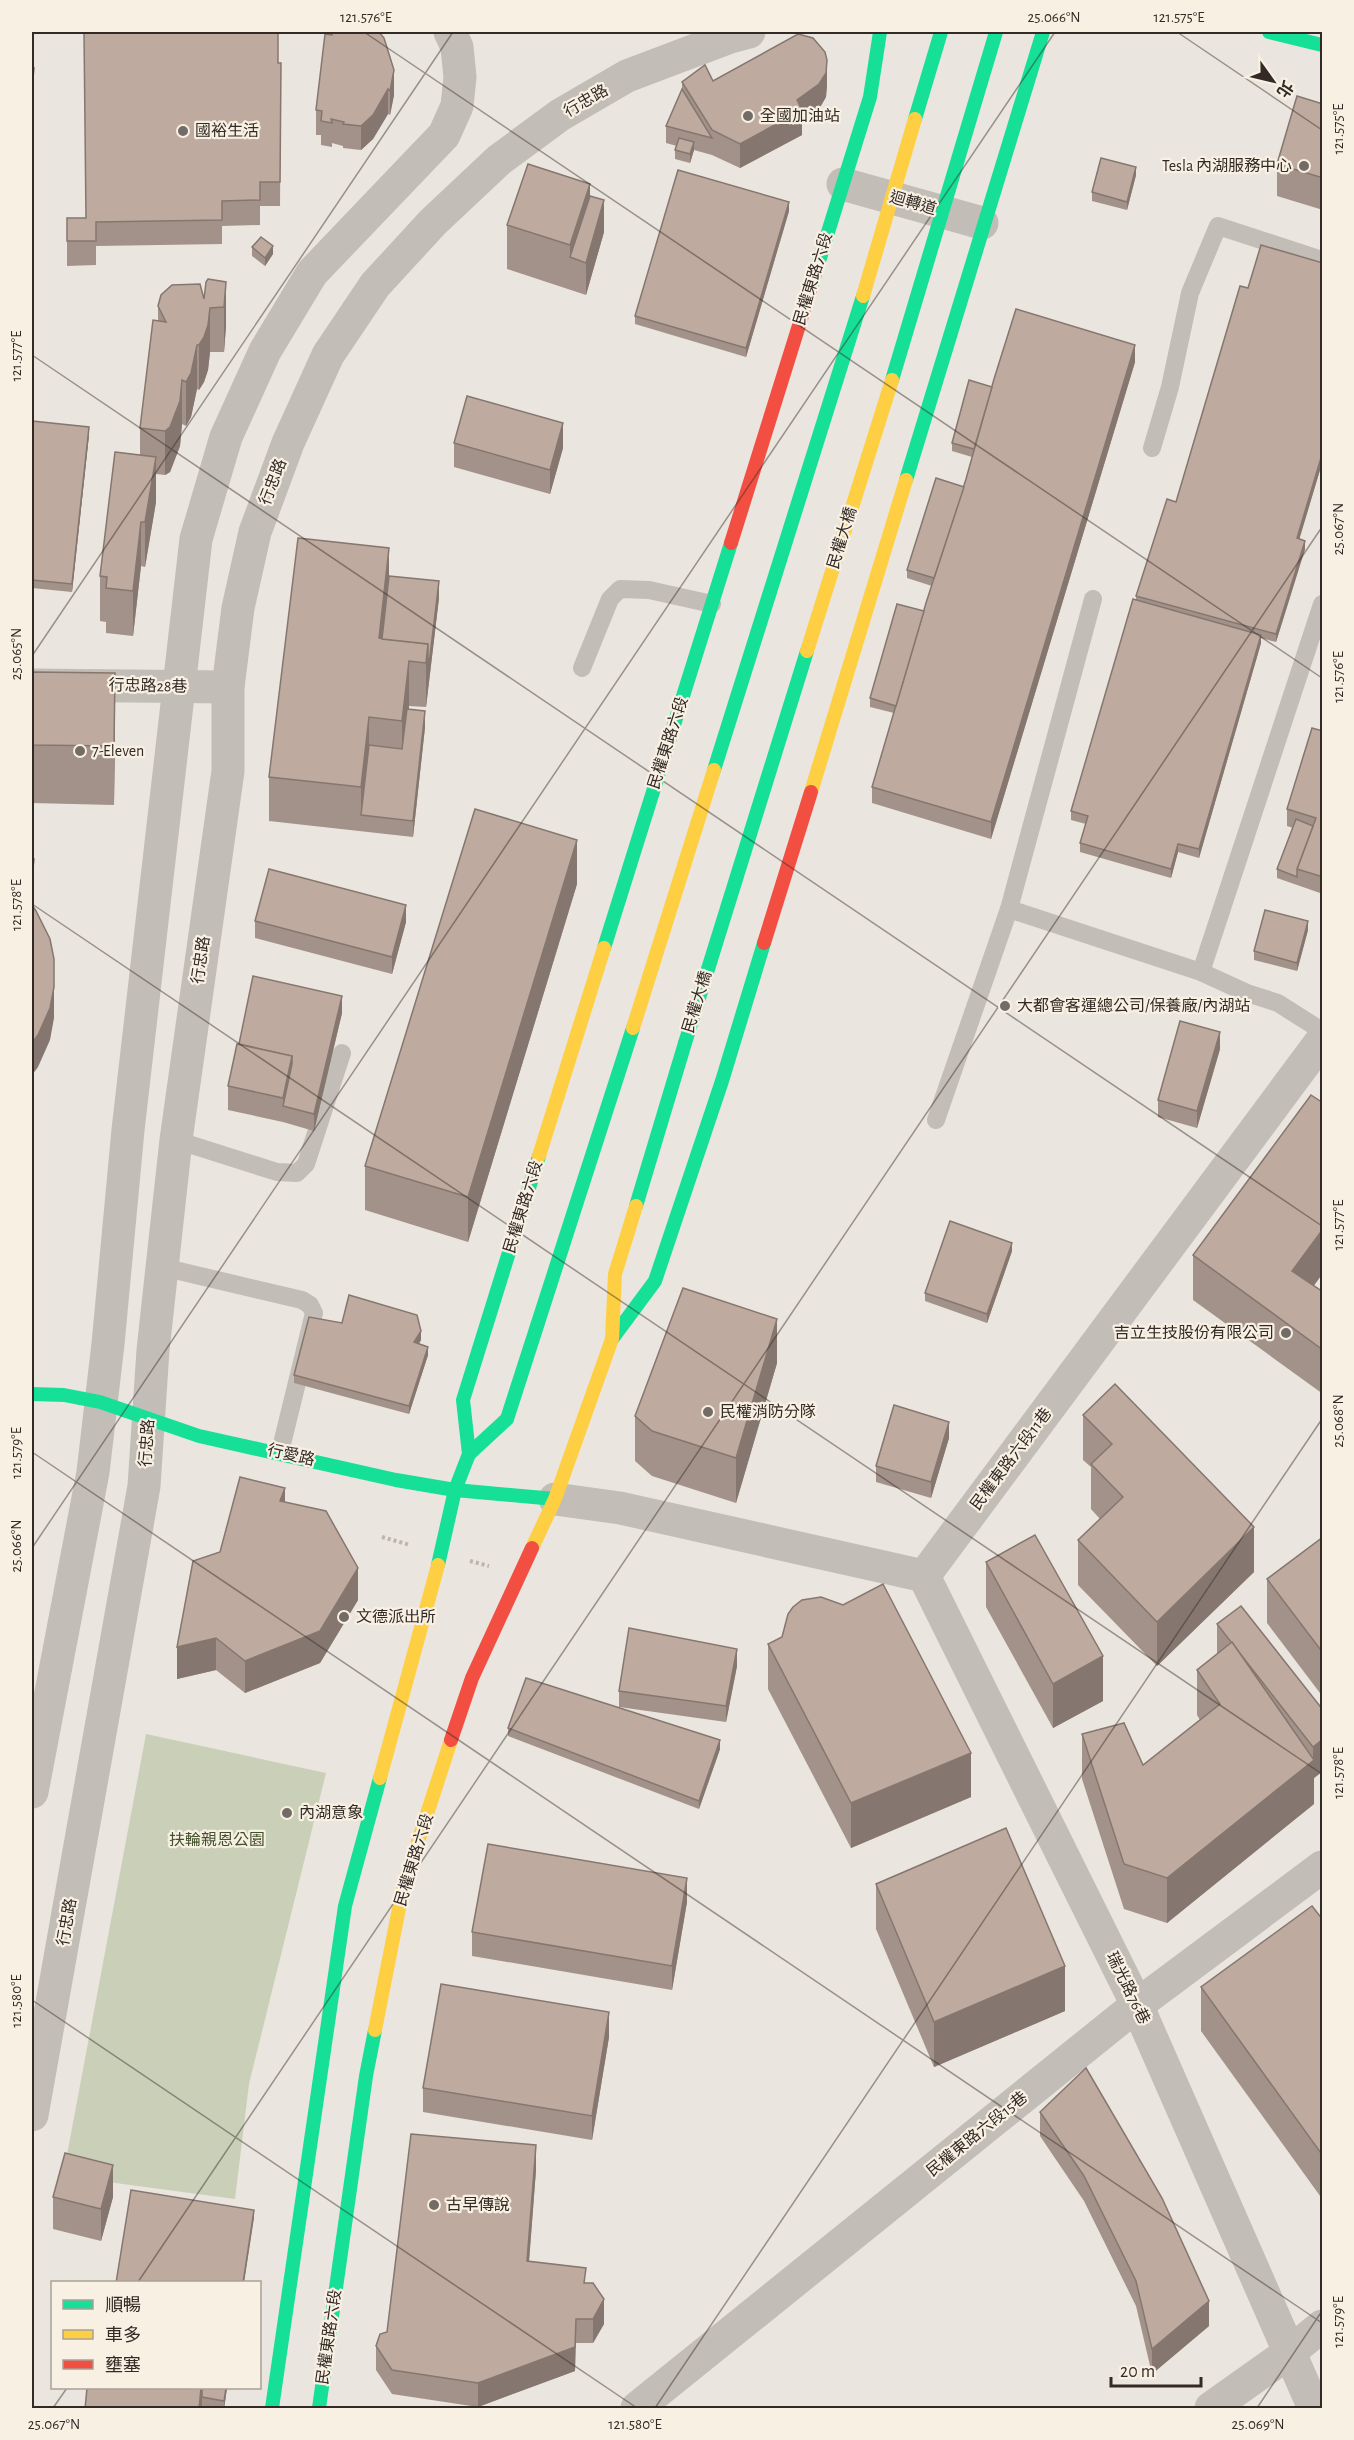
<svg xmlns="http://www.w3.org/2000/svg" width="1354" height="2440" font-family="'Alegreya Sans','Noto Sans TC',sans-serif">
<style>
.green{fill:#cad0b8}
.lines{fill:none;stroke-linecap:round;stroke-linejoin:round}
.path{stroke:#bcb5af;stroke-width:4;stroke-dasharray:3 3;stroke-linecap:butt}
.lane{stroke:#c3bdb7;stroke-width:18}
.street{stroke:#c3bdb7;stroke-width:33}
.fast{stroke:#16e098;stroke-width:14}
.slow{stroke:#ffcf43;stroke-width:14}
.jam{stroke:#f24e42;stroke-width:14}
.fast-bridge{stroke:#16e098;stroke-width:14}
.slow-bridge{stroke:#ffcf43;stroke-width:14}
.wall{fill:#a39289}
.shaded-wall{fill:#85776f}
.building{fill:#beaa9f;stroke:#85776f;stroke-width:1.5}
.ticks{fill:none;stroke:#332a26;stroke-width:1.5;stroke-opacity:0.45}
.poi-dot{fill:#736b66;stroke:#f8f0e3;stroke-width:2}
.labels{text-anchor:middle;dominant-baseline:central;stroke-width:4.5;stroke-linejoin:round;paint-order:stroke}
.street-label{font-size:16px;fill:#332a26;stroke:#f8f0e3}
.poi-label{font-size:16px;fill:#332a26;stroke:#f8f0e3;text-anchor:start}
.park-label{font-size:16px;fill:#41512a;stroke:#f8f0e3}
.neatline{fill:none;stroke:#332a26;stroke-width:2}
.ticks-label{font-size:15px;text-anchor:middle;fill:#332a26}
</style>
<rect width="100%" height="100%" fill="#eae5de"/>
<path class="green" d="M146,1734l180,39 -77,311 -14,115 -172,-23z"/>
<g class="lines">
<g class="path">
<path d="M382,1537l28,8"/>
<path d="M470,1561l19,5"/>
</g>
<g class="lane">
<path d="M1152,448l18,-61 20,-94 28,-67 104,34"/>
<path d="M582,668l28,-69 10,-10 29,1 63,14"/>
<path d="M1009,909l192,63 46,21 31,10 44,28"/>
<path d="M1201,972l121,-368"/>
<path d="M936,1120l73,-211 84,-310"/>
<path d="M176,1140l101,32 20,1 9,-9 36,-111"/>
<path d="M162,1267l140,33 8,5 4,8 -34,139"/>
</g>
<g class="street">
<path d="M843,184l139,39"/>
<path d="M32,685l196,2"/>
<path d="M555,1499l65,9 304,68"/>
<path d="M924,1576l213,429 177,403"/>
<path d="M924,1576l398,-536"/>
<path d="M32,1792l61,-320 15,-128 20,-214 68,-591 30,-102 39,-86 47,-78 132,-138 13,-29 3,-29 -3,-30 -7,-15"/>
<path d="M32,2115l112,-629 9,-136 23,-210 52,-369v-84l10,-79 17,-76 33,-89 40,-88 47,-70 58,-63 66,-62 61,-45 67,-39 103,-39 19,-5"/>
<path d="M637,2408l500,-403 185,-138"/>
<path d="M1211,2408l79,-56 32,-26"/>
</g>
<g class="fast">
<path d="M1269,32l53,13"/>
<path d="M811,287l59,-190 10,-65"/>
<path d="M906,480l137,-448"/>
<path d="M604,948l127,-405"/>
<path d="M636,1206l49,-163"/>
<path d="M612,1339l43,-58 67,-200 42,-138"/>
<path d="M32,1394l32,1 36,7 99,34 197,44 59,10 100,9"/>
<path d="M469,1454l38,-35 126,-391"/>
<path d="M438,1565l17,-75 14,-36 -6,-54 76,-244"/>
<path d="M272,2408l73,-502 35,-128"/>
<path d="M319,2408l47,-332 9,-46"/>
</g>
<g class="slow">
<path d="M811,792l95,-312"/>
<path d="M539,1156l65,-208"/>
<path d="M532,1548l23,-49 57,-160 3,-65 21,-68"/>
<path d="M380,1778l58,-213"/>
<path d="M375,2030l28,-142 48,-148"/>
</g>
<g class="jam">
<path d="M731,543l80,-256"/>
<path d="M764,943l47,-151"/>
<path d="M451,1740l21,-62 60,-130"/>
</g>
<g class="fast-bridge">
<path d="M915,119l26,-87"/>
<path d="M892,380l104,-348"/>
<path d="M714,770l149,-474"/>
<path d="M685,1043l122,-392"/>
</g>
<g class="slow-bridge">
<path d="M863,296l52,-177"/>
<path d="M807,651l85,-271"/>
<path d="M633,1028l81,-258"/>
</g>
</g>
<g class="wall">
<path d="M332,35l62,60 -4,20 -2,-1 -15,25 -12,11 -18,-2v-2l-11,-3v4l-11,-2v-10h-5v-25z"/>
<path d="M278,63h3l-1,143h-20v19l-38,1v18l-126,2v19l-29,1v-48h19z"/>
<path d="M713,81l114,4 -1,12 -7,12 -17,11v15l-62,33 -28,-13 -18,-5 -4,13 -15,-4v-9l2,-4 -11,-3v-17l16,-37v-7z"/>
<path d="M1323,104v106l-46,-14v-32z"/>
<path d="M1136,175l-9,35 -35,-9v-9z"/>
<path d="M590,196l14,36 -18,63 -79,-26v-44z"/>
<path d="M789,211l-43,146 -111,-33v-8z"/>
<path d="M252,247l21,7 -8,12 -13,-10z"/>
<path d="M1323,263v197l-24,79 6,10 -29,93 -15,-4v5l-62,215 -21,-6 -7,26 -91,-26v-9l6,-19 -15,-4v-9l65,-211v-4l40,-94 72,-214z"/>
<path d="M226,282v44l-2,26h-14l-2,18 -4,12 -5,8 -2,-1 -6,28 -5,9 -4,-2 -2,22 -10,26 -5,3 -9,-1v28l-11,65 -4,-1 -8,70 -27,-3v-11l-6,-1v-45l40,-121v-27l18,-107v-15l46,-7z"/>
<path d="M1135,362l-144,477 -119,-36v-16l22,-74 -24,-6v-9l54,-87 8,-25 -25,-8v-8l57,-83 8,-30 -20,-6v-8l40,-56z"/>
<path d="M32,421l57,14 -17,157 -40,-4z"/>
<path d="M454,443l109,5 -13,46 -96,-27z"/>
<path d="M389,576l50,22 -13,109 -17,-1v3l16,18 -12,110 -144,-16v-44z"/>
<path d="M32,672l83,60 -1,73 -82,-2z"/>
<path d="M1323,726v168l-46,-16v-9l16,-41 -6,-2v-17z"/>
<path d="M577,884l-109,358 -103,-32v-44z"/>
<path d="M255,921l151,1 -14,52 -137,-36z"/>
<path d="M1308,930l-11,41 -43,-11v-9z"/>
<path d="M342,1013l-28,118 -31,-9 -55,-12v-24l11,-42z"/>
<path d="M1220,1049l-23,79 -39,-11v-17z"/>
<path d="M1323,1103v170l-10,13 10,6v102l-130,-94v-45z"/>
<path d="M1012,1251l-25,72 -62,-22v-8z"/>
<path d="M421,1340l-2,4 9,11 -19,59 -115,-31v-8z"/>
<path d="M777,1363l-41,140 -84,-27 -17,-15v-45z"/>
<path d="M1083,1415l171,157 -97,94 -79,-81v-45l22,-21 -9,-10v-42l-8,-7z"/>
<path d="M949,1438l-18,60 -55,-16v-16z"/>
<path d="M285,1502l73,98 -38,63 -75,30 -29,-23 -39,9 43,-127z"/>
<path d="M1323,1537v160l-56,-74v-44z"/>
<path d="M986,1562l117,139 -50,27 -67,-121z"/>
<path d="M1217,1624l106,86v61l-9,7v26l-147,119 -43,-14 -42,-130v-45l61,31 57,-45 -3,-5v-45l20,-16z"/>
<path d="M768,1644l203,153 -120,51 -83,-159z"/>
<path d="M737,1666l-11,56 -107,-15v-16z"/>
<path d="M508,1728l212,21 -21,60 -191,-73z"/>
<path d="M876,1884l189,127 -131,56 -58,-138z"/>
<path d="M687,1902l-15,88 -200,-34v-24z"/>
<path d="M1323,1920v280l-122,-169v-44z"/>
<path d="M609,2037l-17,103 -169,-28v-24z"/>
<path d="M1040,2112l169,214 -57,48 -16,-68 -52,-105 -44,-65z"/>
<path d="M536,2170l-7,92 57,21 18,41 -11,19h-17l-1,28 -97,36 -86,-13 -16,-24v-24l11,-14z"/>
<path d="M53,2197h60l-12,44 -48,-12z"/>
<path d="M87,2388h140l-3,21 -22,-3v3z"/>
</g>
<g class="shaded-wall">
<path d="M827,60v25l-1,12 -7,12 -17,11v15l-62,33v-24l57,-44z"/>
<path d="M34,68v16l-2,20v-17z"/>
<path d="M394,70v25l-4,20v-24z"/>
<path d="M388,89v25l-15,25 -12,11v-24z"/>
<path d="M694,142v8l-4,13v-9z"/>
<path d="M1136,167v8l-9,35v-8z"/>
<path d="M590,184v44l-20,29v-12z"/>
<path d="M604,200v32l-18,63v-32z"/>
<path d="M789,202v9l-43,146v-9z"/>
<path d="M273,246v8l-8,12v-8z"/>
<path d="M226,282v44l-2,26v-45z"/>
<path d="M210,308v44l-2,18 -4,12 -5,8v-45z"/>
<path d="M197,345v44l-6,28 -5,9v-44z"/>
<path d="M1135,345v17l-144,477v-17z"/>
<path d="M182,380v44l-2,22 -10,26 -5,3v-44z"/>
<path d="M563,423v25l-13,46v-24z"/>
<path d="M89,427v8l-17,157v-8z"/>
<path d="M1323,451v9l-26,87v-9z"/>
<path d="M156,457v45l-11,65v-45z"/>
<path d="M141,522v44l-8,70v-45z"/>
<path d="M1305,541v8l-29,93v-8z"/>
<path d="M389,548v45l-8,73 -2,-28z"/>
<path d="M439,581v17l-13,109v-44l2,-19z"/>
<path d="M1261,635v8l-62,215v-9z"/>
<path d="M409,661v45l-7,59v-44z"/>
<path d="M115,673v59l-1,73v-59z"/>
<path d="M425,711v16l-12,110v-16z"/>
<path d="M369,717v45l-8,53v-28z"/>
<path d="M577,840v44l-109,358v-45z"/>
<path d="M1178,844v8l-7,26v-9z"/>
<path d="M34,859v31l-2,19v-32z"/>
<path d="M406,905v17l-14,52v-17z"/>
<path d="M1308,921v9l-11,41v-8z"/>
<path d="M54,987v31l-4,22 -12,27 -6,8v-32z"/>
<path d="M342,996v17l-28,118v-17z"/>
<path d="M1220,1032v17l-23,79v-17z"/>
<path d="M292,1056v25l-9,25v-8z"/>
<path d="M1323,1229v44l-31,43v-45z"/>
<path d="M1012,1243v8l-25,72v-9z"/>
<path d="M777,1319v44l-41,140v-45z"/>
<path d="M421,1331v9l-7,10v-8z"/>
<path d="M428,1347v8l-19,59v-8z"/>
<path d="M949,1422v16l-18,60v-16z"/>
<path d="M285,1488v32l-5,-19z"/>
<path d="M1254,1527v45l-97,94v-44z"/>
<path d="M358,1568v32l-38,63 -75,30v-32z"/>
<path d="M216,1638v32l-39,9v-32z"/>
<path d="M737,1649v17l-11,56v-16z"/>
<path d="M1103,1656v45l-50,27v-44z"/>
<path d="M1323,1739v32l-9,7v26l-147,119v-45l146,-117v-14z"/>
<path d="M720,1740v9l-21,60v-8z"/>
<path d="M971,1753v44l-120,51v-45z"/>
<path d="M687,1878v24l-15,88v-24z"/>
<path d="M1065,1966v45l-131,56v-45z"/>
<path d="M609,2012v25l-17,103v-24z"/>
<path d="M536,2145v25l-9,116v-25z"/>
<path d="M113,2165v32l-12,44v-32z"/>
<path d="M254,2210v8l-10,65h-1z"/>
<path d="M604,2299v25l-11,19v-24z"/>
<path d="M1209,2301v25l-57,48v-25z"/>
<path d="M576,2319l-1,52 -97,36v-24z"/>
<path d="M201,2388h1v21h-3z"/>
<path d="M226,2388h1l-3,21v-8z"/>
</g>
<g class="building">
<path d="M84,32h194v31h3l-1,119h-20v18l-38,1v19l-126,2v19h-29v-23h19z"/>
<path d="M332,32h47l5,6 10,32 -4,21 -2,-2 -15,26 -12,11 -18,-2 1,-2 -13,-3 1,4 -11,-2 1,-10 -6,-1 9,-76 7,1z"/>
<path d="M798,34l15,4 12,14 2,8 -1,13 -7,11 -22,16 5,10 -62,34 -28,-14 -30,-48 23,-17 8,16z"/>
<path d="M32,68h2l-2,19z"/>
<path d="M682,89l30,49 -46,-12z"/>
<path d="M1297,96l26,8v74l-46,-14z"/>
<path d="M679,138l15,4 -4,12 -15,-4z"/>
<path d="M1101,158l35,9 -9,35 -35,-10z"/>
<path d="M528,164l62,20 -20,61 -63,-20z"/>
<path d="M678,170l111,32 -43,146 -111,-32z"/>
<path d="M590,196l14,4 -18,63 -16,-6z"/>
<path d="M261,237l12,9 -8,12 -13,-11z"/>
<path d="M1261,245l62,18v188l-26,87 8,3 -29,93 -140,-38 31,-97 9,3 64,-216 8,2z"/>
<path d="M208,279l18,3 -2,25 -14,1 -2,17 -4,12 -5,8h-2l-6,28 -5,9 -4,-2 -2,21 -10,26 -5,4 -25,-3 13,-108 13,2 -8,-16 3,-11 11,-10 28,-1 4,15 2,-17z"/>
<path d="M1016,309l119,36 -144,477 -119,-35 54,-184 40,-124 28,-100z"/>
<path d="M969,380l23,7 -18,62 -22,-6z"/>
<path d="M467,396l96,27 -13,47 -96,-27z"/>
<path d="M32,421l57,6 -17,157 -40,-4z"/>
<path d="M115,452l41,5 -11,65h-4l-8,69 -27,-3 1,-11 -7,-1z"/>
<path d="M936,478l28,9 -30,91 -27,-8z"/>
<path d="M298,538l91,10 -10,90 49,6 -2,19 -17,-2 -7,60 -33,-4 -8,70 -92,-10z"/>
<path d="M389,576l50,5 -11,91v-28l-46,-5z"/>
<path d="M1133,599l128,36 -62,214 -21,-5 -7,25 -91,-26 8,-27 -17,-5z"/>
<path d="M897,604l27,7 -28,95 -26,-8z"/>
<path d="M32,672l83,1 -1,73 -82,-1z"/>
<path d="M407,709l18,2 -12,110 -52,-6 8,-70 33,4z"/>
<path d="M1312,728l11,3v146l-26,-8 19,-51 -29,-9z"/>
<path d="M475,809l102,31 -109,357 -103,-31z"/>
<path d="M1296,819l17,7 -16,43v8l-20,-8z"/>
<path d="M32,858l2,1 -2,18z"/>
<path d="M269,869l137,36 -14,52 -137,-36z"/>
<path d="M32,905l4,6 14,28 4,20v28l-4,21 -12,27 -6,8z"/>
<path d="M1265,910l43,11 -11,42 -43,-12z"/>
<path d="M253,976l89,20 -28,118 -31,-8 9,-42v-8l-53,-12z"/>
<path d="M1180,1021l40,11 -23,79 -39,-11z"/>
<path d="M237,1044l55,12 -9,42 -55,-12z"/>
<path d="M1311,1095l12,8v126l-31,42 31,21v58l-130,-95z"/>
<path d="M950,1221l62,22 -25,71 -62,-21z"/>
<path d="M683,1288l94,31 -41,139 -84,-27 -17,-15z"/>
<path d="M349,1295l68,20 4,16 -7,11 14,5 -19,59 -115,-31 15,-58 33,6z"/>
<path d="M1115,1384l139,143 -97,95 -79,-82 45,-43 -32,-33 21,-20 -29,-29z"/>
<path d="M894,1405l55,17 -18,60 -55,-16z"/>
<path d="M240,1477l45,11 -5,13 46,10 32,57 -38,63 -75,30 -29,-23 -39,9 16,-86 27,-9z"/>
<path d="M1035,1535l68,121 -50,28 -67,-122z"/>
<path d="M1323,1537v116l-56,-74z"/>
<path d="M883,1584l88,169 -120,50 -83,-159 14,-7 6,-23 5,-7 9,-7 19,-3 22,8z"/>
<path d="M1241,1606l82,104v29l-10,8 -96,-123z"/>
<path d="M629,1628l108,21 -11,57 -107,-15z"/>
<path d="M1232,1642l82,118 -147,118 -43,-14 -42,-130 42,-11 19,42 77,-61 -23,-34z"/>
<path d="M526,1678l194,62 -21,61 -191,-73z"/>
<path d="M1006,1828l59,138 -131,56 -58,-138z"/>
<path d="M488,1844l199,34 -15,88 -200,-34z"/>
<path d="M1312,1906l11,14v236l-122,-169z"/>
<path d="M441,1984l168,28 -17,104 -169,-28z"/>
<path d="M1086,2068l76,130 47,103 -57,48 -16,-68 -52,-105 -44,-64z"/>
<path d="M411,2134l125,11 -9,116 59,7 -2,15h9l11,16 -11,20h-17l-1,28 -97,36 -86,-13 -16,-24 4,-12 7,-2z"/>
<path d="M65,2153l48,12 -12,44 -48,-12z"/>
<path d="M131,2190l123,20 -11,73h-127z"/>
<path d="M87,2388h114l-2,21h-114z"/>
<path d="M202,2388h24l-2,13 -22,-4z"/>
</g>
<path class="ticks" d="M364,32l958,646M1177,32l145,98M32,355l1290,871M32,656l421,-624M32,904l1290,870M32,1452l1290,871M32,1548l1023,-1516M32,2000l605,408M138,2282l1184,-1755M53,2408l14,-20M655,2408l667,-989M1257,2408l65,-97"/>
<g class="poi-dot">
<circle cx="748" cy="116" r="6"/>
<circle cx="183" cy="131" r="6"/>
<circle cx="1304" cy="166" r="6"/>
<circle cx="80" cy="751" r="6"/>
<circle cx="1005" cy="1006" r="6"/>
<circle cx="1286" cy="1333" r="6"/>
<circle cx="708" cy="1412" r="6"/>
<circle cx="344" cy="1617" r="6"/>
<circle cx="287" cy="1813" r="6"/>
<circle cx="434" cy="2205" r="6"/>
</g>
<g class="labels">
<g class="street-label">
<text transform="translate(586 101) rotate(-30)">行忠路</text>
<text transform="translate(913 203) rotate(16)">迴轉道</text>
<text transform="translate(813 279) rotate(-73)">民權東路六段</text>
<text transform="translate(273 482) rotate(-69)">行忠路</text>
<text transform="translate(842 538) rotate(-73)">民權大橋</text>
<text transform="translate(148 686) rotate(1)">行忠路28巷</text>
<text transform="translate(668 743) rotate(-72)">民權東路六段</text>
<text transform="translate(201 960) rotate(-82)">行忠路</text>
<text transform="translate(697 1002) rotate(-73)">民權大橋</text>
<text transform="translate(523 1207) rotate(-73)">民權東路六段</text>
<text transform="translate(147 1443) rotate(-86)">行忠路</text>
<text transform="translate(291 1455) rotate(13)">行愛路</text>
<text transform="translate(1011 1459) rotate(-53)">民權東路六段11巷</text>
<text transform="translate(414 1860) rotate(-73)">民權東路六段</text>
<text transform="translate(67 1922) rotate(-80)">行忠路</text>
<text transform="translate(1128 1988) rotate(64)">瑞光路76巷</text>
<text transform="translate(977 2134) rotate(-39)">民權東路六段15巷</text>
<text transform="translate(329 2337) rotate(-82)">民權東路六段</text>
</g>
<g class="poi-label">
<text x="760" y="116">全國加油站</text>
<text x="195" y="131">國裕生活</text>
<text x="1292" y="166" text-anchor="end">Tesla 內湖服務中心</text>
<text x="92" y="751">7-Eleven</text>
<text x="1017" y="1006">大都會客運總公司/保養廠/內湖站</text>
<text x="1274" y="1333" text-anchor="end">吉立生技股份有限公司</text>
<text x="720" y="1412">民權消防分隊</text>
<text x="356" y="1617">文德派出所</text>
<text x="299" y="1813">內湖意象</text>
<text x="446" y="2205">古早傳說</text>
</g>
<g class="park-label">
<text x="217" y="1840">扶輪親恩公園</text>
</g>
</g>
<rect width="1354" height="2440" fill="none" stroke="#f8f0e3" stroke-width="66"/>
<rect x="51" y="2281" width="210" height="108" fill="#f8f0e3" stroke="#a9a197" stroke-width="1.5"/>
<rect x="63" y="2300" width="30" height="9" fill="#16e098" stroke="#a9a197" stroke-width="1.5"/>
<text x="105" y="2311" font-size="18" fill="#332a26">順暢</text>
<rect x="63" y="2330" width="30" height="9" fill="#ffcf43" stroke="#a9a197" stroke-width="1.5"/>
<text x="105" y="2341" font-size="18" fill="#332a26">車多</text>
<rect x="63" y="2360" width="30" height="9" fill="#f24e42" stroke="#a9a197" stroke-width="1.5"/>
<text x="105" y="2371" font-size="18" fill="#332a26">壅塞</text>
<g transform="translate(1273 81) rotate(124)" stroke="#f8f0e3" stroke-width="4.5" paint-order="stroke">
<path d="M0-4.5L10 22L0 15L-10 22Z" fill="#332a26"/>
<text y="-9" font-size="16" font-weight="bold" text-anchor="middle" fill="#332a26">北</text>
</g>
<path d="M1111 2377v9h90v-9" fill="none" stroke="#332a26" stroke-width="3"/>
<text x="1120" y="2377" font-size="18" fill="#332a26" stroke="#f8f0e3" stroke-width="4.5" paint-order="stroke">20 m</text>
<rect x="33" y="33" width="1288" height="2374" class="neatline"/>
<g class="ticks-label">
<text x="366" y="22">121.576°E</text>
<text x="1054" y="22">25.066°N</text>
<text x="1179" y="22">121.575°E</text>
<text transform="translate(1338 129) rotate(-90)" y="5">121.575°E</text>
<text transform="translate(16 356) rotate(-90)" y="5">121.577°E</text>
<text transform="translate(1338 529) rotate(-90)" y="5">25.067°N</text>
<text transform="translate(16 654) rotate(-90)" y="5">25.065°N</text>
<text transform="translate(1338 677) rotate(-90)" y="5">121.576°E</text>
<text transform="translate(16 905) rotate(-90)" y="5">121.578°E</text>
<text transform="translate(1338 1225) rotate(-90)" y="5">121.577°E</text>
<text transform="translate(1338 1421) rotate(-90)" y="5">25.068°N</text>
<text transform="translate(16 1453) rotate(-90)" y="5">121.579°E</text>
<text transform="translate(16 1546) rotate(-90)" y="5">25.066°N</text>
<text transform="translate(1338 1773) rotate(-90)" y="5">121.578°E</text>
<text transform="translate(16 2001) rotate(-90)" y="5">121.580°E</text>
<text transform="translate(1338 2322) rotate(-90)" y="5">121.579°E</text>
<text x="54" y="2429">25.067°N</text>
<text x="635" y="2429">121.580°E</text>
<text x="1258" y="2429">25.069°N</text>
</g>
</svg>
